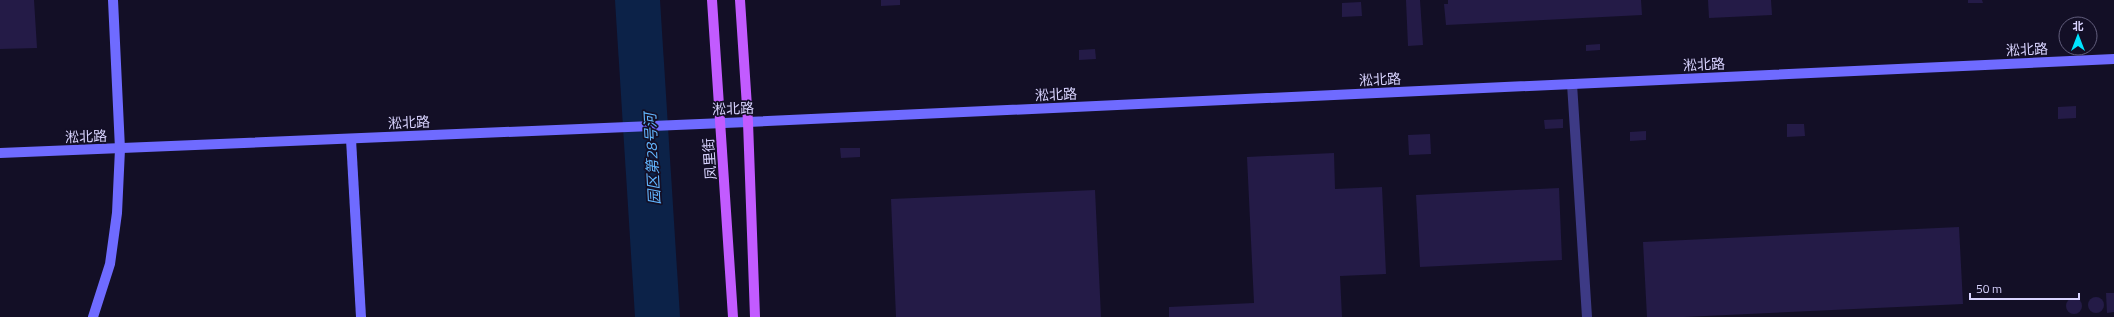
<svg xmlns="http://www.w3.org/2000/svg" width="2114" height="317" font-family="'Titillium Web','Noto Sans SC',sans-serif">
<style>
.water{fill:#0c2248}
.building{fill:#241b47}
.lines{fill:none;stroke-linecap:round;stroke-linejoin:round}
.street{stroke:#3d3a85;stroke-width:10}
.secondary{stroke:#6f6bff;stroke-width:10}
.primary{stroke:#c25bff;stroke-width:10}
.labels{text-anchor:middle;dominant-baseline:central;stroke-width:3.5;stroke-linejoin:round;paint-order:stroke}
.street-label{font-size:14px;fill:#d9d4ff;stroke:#130f26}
.water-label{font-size:15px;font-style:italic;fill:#62b6ff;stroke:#130f26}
</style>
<rect width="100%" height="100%" fill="#130f26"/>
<path class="water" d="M615,0h45l20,317h-45z"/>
<g class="building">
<path d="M0,0h34l3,48 -37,1z"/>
<path d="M881,0h19v5l-19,1z"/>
<path d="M1406,0h14l3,45 -15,1z"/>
<path d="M1448,0h193l1,15 -196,10 -2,-21h4z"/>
<path d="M1708,0h63l1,15 -63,3z"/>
<path d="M1968,0h14l1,3h-15z"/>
<path d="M1361,2l1,14 -20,1v-14z"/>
<path d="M1600,44v6l-14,1v-6z"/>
<path d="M1095,49l1,10 -17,1v-10z"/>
<path d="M2076,106v12l-18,1v-12z"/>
<path d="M1563,119v9l-18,1 -1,-9z"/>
<path d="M1787,124h17l1,12 -18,1z"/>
<path d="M1646,131v9l-16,1v-9z"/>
<path d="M1430,134l1,20 -22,1 -1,-20z"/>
<path d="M840,148h20v9l-19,1z"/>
<path d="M1334,153l1,36 47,-2 4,87 -46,2 2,41h-173v-10l85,-4 -7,-146z"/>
<path d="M1559,188l3,72 -142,7 -4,-72z"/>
<path d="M1095,190l6,127h-205l-5,-118z"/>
<path d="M1959,227l4,77 -279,13h-37l-4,-75z"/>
<path d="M2106,293h8v19l-7,1z"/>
<circle cx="2096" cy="305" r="8"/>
<circle cx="2074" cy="306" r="8"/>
</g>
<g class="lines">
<path class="street" d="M1572,84l15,233"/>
<g class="secondary">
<path d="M351,139l10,178"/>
<path d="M0,153l748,-31 1366,-63"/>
<path d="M93,317l17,-53 7,-51 3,-64 -7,-149"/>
</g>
<g class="primary">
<path d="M712,0l21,317"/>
<path d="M740,0l8,122 7,195"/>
</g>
</g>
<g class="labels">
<g class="street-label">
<text transform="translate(2027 49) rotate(-3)">淞北路</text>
<text transform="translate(1704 64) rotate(-3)">淞北路</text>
<text transform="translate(1380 79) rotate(-3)">淞北路</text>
<text transform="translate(1056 94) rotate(-3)">淞北路</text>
<text transform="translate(733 108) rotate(-2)">淞北路</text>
<text transform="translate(409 122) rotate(-3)">淞北路</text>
<text transform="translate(86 136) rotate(-2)">淞北路</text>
<text transform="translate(709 159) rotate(-94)">凤里街</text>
</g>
<g class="water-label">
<text transform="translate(652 159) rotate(-93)">园区第28号河</text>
</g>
</g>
<g transform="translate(2078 36)"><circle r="19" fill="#130f26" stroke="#625e7d"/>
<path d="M0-3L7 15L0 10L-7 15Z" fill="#00e5ff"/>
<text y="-6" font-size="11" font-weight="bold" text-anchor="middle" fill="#d9d4ff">北</text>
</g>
<path d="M1970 293v6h109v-6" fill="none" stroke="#d9d4ff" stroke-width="2"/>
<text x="1976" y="293" font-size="12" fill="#d9d4ff" stroke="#130f26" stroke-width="3" paint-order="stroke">50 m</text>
</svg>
